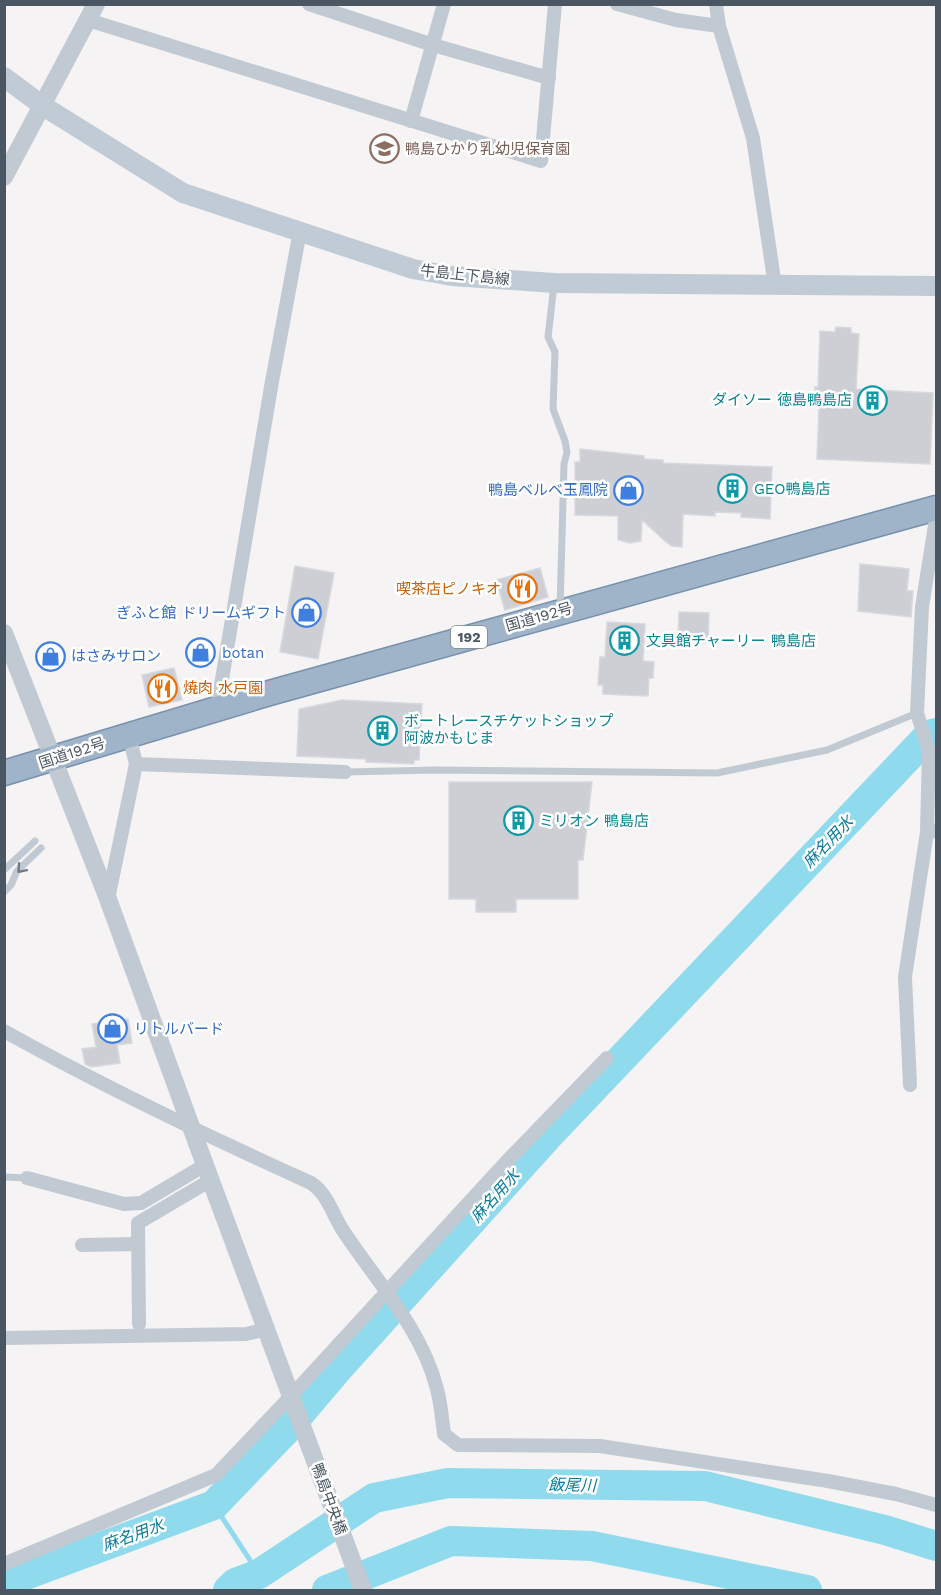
<svg xmlns="http://www.w3.org/2000/svg" width="941" height="1595" font-family="'Work Sans','Noto Sans JP',sans-serif">
<style>
.lines{fill:none;stroke-linecap:round;stroke-linejoin:round}
.stream{stroke:#90daee;stroke-width:5}
.river{stroke:#90daee;stroke-width:30}
.building{fill:#cdcfd5;stroke:#d7d9de;stroke-width:1.5}
.trunk-casing{stroke:#7690ad;stroke-width:27}
.service{stroke:#c1cad2;stroke-width:7}
.minor{stroke:#c1cad2;stroke-width:14}
.tertiary{stroke:#c1cad2;stroke-width:18}
.secondary{stroke:#c1cbd6;stroke-width:20}
.trunk{stroke:#9fb4c9;stroke-width:24}
.oneway{stroke:#6e7983}
.labels{text-anchor:middle;dominant-baseline:central;stroke-width:5;stroke-linejoin:round;paint-order:stroke}
.shield{fill:#fff;stroke:#808990;stroke-width:1.5}
.shield-label{font-size:14px;font-weight:bold;fill:#4a5661}
.education-label{font-size:15px;fill:#785e54;stroke:#fff;text-anchor:start}
.street-label{font-size:15px;fill:#4a5661;stroke:#fff}
.culture-label{font-size:15px;fill:#0d838f;stroke:#fff;text-anchor:start}
.shop-label{font-size:15px;fill:#366cbe;stroke:#fff;text-anchor:start}
.food-label{font-size:15px;fill:#c56008;stroke:#fff;text-anchor:end}
.water-label{font-size:16px;font-style:italic;fill:#0c7c9b;stroke:#fff}
</style>
<rect width="100%" height="100%" fill="#f5f3f3"/>
<g class="lines">
<path class="stream" d="M214,1505l45,69"/>
<g class="river">
<path d="M4,1583l210,-78 72,-75 50,-59 213,-236 380,-400 7,-2"/>
<path d="M228,1590l7,-7 24,-9 115,-76 74,-15 257,3 180,44 51,16"/>
<path d="M327,1590l124,-49 141,5 215,44"/>
</g>
</g>
<g class="building">
<path d="M836,327l15,1v5l8,1 -3,55 77,4 -3,71 -113,-5 2,-52h-5l1,-20h3l2,-56 15,1z"/>
<path d="M580,449l64,7v3l19,1v3l109,4 -2,52 -29,-2v-4l-26,-1v4l-32,-2 -1,33 -10,-1 -6,-4 -24,-22 -1,21 -11,2 -12,-3v-24l-43,-1v-53h5z"/>
<path d="M860,564l49,5 -2,22h6l-2,26 -53,-6z"/>
<path d="M295,566l39,7 -16,86 -38,-7z"/>
<path d="M540,568l8,29 -43,13 -9,-30z"/>
<path d="M679,612l30,1 -1,30 -30,-1z"/>
<path d="M607,622l38,2 -2,37 11,1 -1,16h-4l-1,18 -45,-2v-9h-5l2,-28h5z"/>
<path d="M174,668l8,32 -33,7 -7,-32z"/>
<path d="M342,700l80,4 -3,56h-5v4l-48,-2v-3l-69,-3 2,-47z"/>
<path d="M449,782h143l-9,78h-5v39h-62v13h-40v-13h-27z"/>
<path d="M128,1019l4,24 -15,2 3,18 -29,4 -6,-3 -3,-15 14,-2 -4,-23z"/>
</g>
<g class="lines">
<defs>
<path id="trunk" d="M4,773l269,-81 663,-184"/>
</defs>
<use href="#trunk" class="trunk-casing"/>
<g class="service">
<path d="M554,285l-6,52 7,15 -2,57 12,32 2,11 -3,12 -4,145"/>
<path d="M345,772l91,-2 281,3 110,-23 90,-37"/>
<path d="M4,870l31,-29"/>
<path d="M4,892l7,-7 6,-14 24,-23"/>
<path d="M4,1177l23,1"/>
</g>
<g class="minor">
<path d="M309,4l124,41 116,33"/>
<path d="M617,4l59,16 43,6"/>
<path d="M716,4l3,22 34,112 22,148"/>
<path d="M88,20l453,141 14,-157"/>
<path d="M411,121l33,-117"/>
<path d="M936,519l-14,88 -5,106 12,38 -2,81 9,-1"/>
<path d="M217,709l54,-322 29,-156"/>
<path d="M129,735l7,29 209,8"/>
<path d="M108,899l28,-135"/>
<path d="M4,1031c100,56 203,105 307,152 17,11 22,33 33,49 33,50 78,97 93,157 4,15 5,30 7,45l14,11 142,1 228,35 68,13 40,11"/>
<path d="M910,1085l-5,-108 22,-145"/>
<path d="M27,1178l97,26 17,-1 64,-38"/>
<path d="M82,1245l56,-1"/>
<path d="M139,1324l-1,-101 73,-43"/>
<path d="M4,1338l242,-4 21,-5"/>
<path d="M4,1564l212,-89 76,-80 216,-235 99,-102"/>
</g>
<g class="tertiary">
<path d="M4,177l92,-173"/>
<path d="M4,633l104,266 97,266 158,425"/>
</g>
<path class="secondary" d="M4,77l39,29 140,87 230,76 39,7 102,7 382,3"/>
<use href="#trunk" class="trunk"/>
</g>
<defs><path id="oneway-chevron" d="M-2-3.5L2.5 0L-2 3.5" fill="none" stroke-width="1.6" stroke-linecap="round" stroke-linejoin="round" transform="scale(1.5)"/></defs>
<use class="oneway" href="#oneway-chevron" transform="translate(21 869) rotate(131)"/>
<defs>
<symbol id="school-ring" viewBox="-11 -11 22 22"><circle r="9.5" fill="#fff" stroke="#8d6e63" stroke-width="1.5"/><path d="M0-5L7-2L0 1L-7-2ZM-4 1L0 2.5L4 1V4Q0 6-4 4Z" fill="#8d6e63"/></symbol>
<symbol id="building-ring" viewBox="-11 -11 22 22"><circle r="9.5" fill="#fff" stroke="#0f9aa8" stroke-width="1.5"/><path d="M-4-6H4V6H1V3H-1V6H-4ZM-2.5-4.3h1.7v1.8h-1.7ZM.8-4.3h1.7v1.8H.8ZM-2.5-1h1.7V.8h-1.7ZM.8-1h1.7V.8H.8Z" fill="#0f9aa8"/></symbol>
<symbol id="shop-ring" viewBox="-11 -11 22 22"><circle r="9.5" fill="#fff" stroke="#3f7fe0" stroke-width="1.5"/><path d="M-5-2.5h2.3a2.7 3.5 0 0 1 5.4 0H5L5.5 6h-11ZM-1.5-2.5h3a1.5 2.3 0 0 0-3 0Z" fill="#3f7fe0"/></symbol>
<symbol id="restaurant-ring" viewBox="-11 -11 22 22"><circle r="9.5" fill="#fff" stroke="#e8710a" stroke-width="1.5"/><path d="M-5-6h1v4h1v-4h1v4h1v-4h1v5L-1.5 .5V6h-2V.5L-5-1ZM5-6V6H3V1.5H1.5Q1.5-4 5-6Z" fill="#e8710a"/></symbol>
</defs>
<g fill-rule="evenodd">
<use href="#school-ring" x="368" y="132" width="33" height="33"/>
<use href="#building-ring" x="856" y="384" width="33" height="33"/>
<use href="#building-ring" x="716" y="472" width="33" height="33"/>
<use href="#shop-ring" x="612" y="474" width="33" height="33"/>
<use href="#restaurant-ring" x="506" y="572" width="33" height="33"/>
<use href="#shop-ring" x="290" y="596" width="33" height="33"/>
<use href="#building-ring" x="608" y="624" width="33" height="33"/>
<use href="#shop-ring" x="184" y="636" width="33" height="33"/>
<use href="#shop-ring" x="34" y="640" width="33" height="33"/>
<use href="#restaurant-ring" x="146" y="672" width="33" height="33"/>
<use href="#building-ring" x="366" y="714" width="33" height="33"/>
<use href="#building-ring" x="502" y="804" width="33" height="33"/>
<use href="#shop-ring" x="96" y="1012" width="33" height="33"/>
</g>
<g class="labels">
<rect class="shield" x="451" y="626" width="36" height="22" rx="4.5"/>
<g class="shield-label">
<text x="469" y="637">192</text>
</g>
<g class="education-label">
<text x="405" y="149">鴨島ひかり乳幼児保育園</text>
</g>
<g class="street-label">
<text transform="translate(465 275) rotate(6)">牛島上下島線</text>
<text transform="translate(539 617) rotate(-16)">国道192号</text>
<text transform="translate(72 753) rotate(-18)">国道192号</text>
<text transform="translate(329 1499) rotate(70)">鴨島中央橋</text>
</g>
<g class="culture-label">
<text x="852" y="400" text-anchor="end">ダイソー 徳島鴨島店</text>
<text x="754" y="489">GEO鴨島店</text>
<text x="646" y="641">文具館チャーリー 鴨島店</text>
<text x="404" y="721">ボートレースチケットショップ<tspan x="404" dy="17">阿波かもじま</tspan></text>
<text x="539" y="821">ミリオン 鴨島店</text>
</g>
<g class="shop-label">
<text x="608" y="490" text-anchor="end">鴨島ベルベ玉鳳院</text>
<text x="286" y="613" text-anchor="end">ぎふと館 ドリームギフト</text>
<text x="222" y="653">botan</text>
<text x="71" y="656">はさみサロン</text>
<text x="134" y="1029">リトルバード</text>
</g>
<g class="food-label">
<text x="501" y="589">喫茶店ピノキオ</text>
<text x="183" y="688" text-anchor="start">焼肉 水戸園</text>
</g>
<g class="water-label">
<text transform="translate(828 842) rotate(-46)">麻名用水</text>
<text transform="translate(495 1196) rotate(-48)">麻名用水</text>
<text transform="translate(572 1485) rotate(1)">飯尾川</text>
<text transform="translate(133 1535) rotate(-20)">麻名用水</text>
</g>
</g>
<rect width="941" height="1595" fill="none" stroke="#4a5661" stroke-width="12"/>
</svg>
